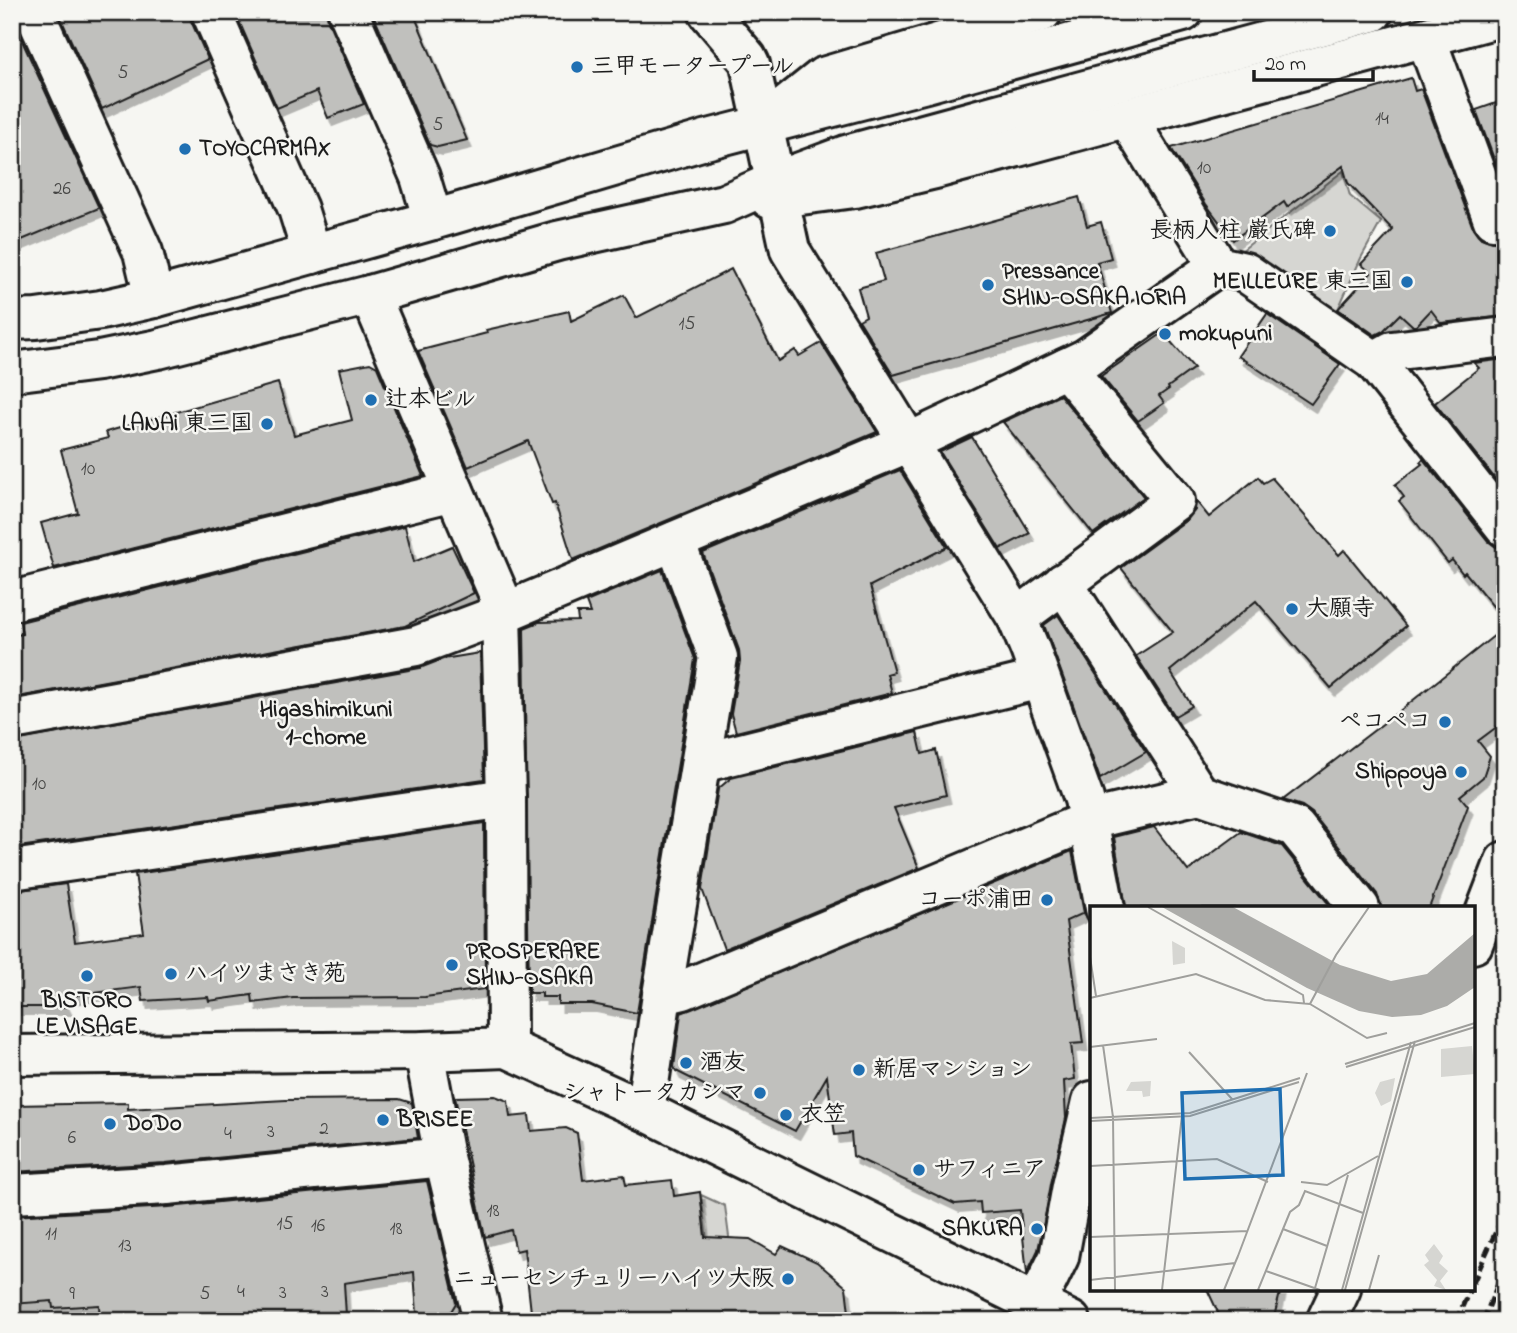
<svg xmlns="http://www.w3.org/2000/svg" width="1517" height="1333" font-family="'Indie Flower','Klee One',sans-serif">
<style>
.green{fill:#d6d6d2;stroke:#797977;stroke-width:2}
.building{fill:#c0c0bd;stroke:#1c1c1c;stroke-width:2;filter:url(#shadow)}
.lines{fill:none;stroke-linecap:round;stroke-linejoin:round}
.minor-casing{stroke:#1c1c1c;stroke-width:44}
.minor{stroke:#f6f6f2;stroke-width:38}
.rail{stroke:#1c1c1c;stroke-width:5;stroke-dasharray:10 5;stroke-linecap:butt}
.poi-dot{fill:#1f6fb2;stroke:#f6f6f2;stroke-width:2.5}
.labels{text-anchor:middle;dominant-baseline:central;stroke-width:5;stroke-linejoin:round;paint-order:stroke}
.number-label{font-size:19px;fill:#454544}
.poi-label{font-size:23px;font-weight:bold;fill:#1c1c1c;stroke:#f6f6f2;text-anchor:start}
.neighbourhood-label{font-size:24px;font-weight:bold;fill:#1c1c1c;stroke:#f6f6f2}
.inset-road{fill:none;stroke:#9f9f9c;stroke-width:2}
.view{fill:#1f6fb2;fill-opacity:0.15;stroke:#1f6fb2;stroke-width:3.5}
.inset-edge{fill:none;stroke:#1c1c1c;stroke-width:3.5}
</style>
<defs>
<filter id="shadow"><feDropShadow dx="4.5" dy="8" stdDeviation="0" flood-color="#0004"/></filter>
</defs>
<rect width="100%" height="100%" fill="#f6f6f2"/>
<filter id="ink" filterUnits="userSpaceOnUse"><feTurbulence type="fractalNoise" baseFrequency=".0143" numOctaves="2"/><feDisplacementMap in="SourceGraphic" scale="14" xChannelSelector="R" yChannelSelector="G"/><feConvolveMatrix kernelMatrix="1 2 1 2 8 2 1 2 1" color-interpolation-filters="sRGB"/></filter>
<g filter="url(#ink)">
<g class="green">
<path d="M1343,171l7,25 31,26 -20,36 -26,58 -99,-61z"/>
<path d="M701,1195l24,11 10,77 -22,3z"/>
</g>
<g class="building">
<path d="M58,12h132l1,9 17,38 -106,50z"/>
<path d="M235,12h92l1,9 36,83 -36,14 -11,-27 -40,17z"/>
<path d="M372,12h41l54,128 -29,7 -8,-2z"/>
<path d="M12,19l87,189 -87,36z"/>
<path d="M1411,78l4,13 6,-2 52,139 8,10 11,4 13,-4v78l-64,7 -10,-13 -15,16h-3l-13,-12 -17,17 -8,4 -37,-26 33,-36 -10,-9 32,-34 -45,-47 -5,-17 -56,41 -3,-5 -51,38 -27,-36 -35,-56z"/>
<path d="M1505,100v89l-29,-79z"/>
<path d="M1079,197l8,29 14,-4 10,36 -14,4 15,51 -219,62 -34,-55 7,-4 -8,-28 26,-7 -8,-28z"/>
<path d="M731,269l47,92 17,-11 4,6 22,-13 56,89 -304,128 -18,-57 -3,1 -24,-63 -60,26 -50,-116 69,-18 -1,-3 83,-19 2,10 53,-26 12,23z"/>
<path d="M1267,314l73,50 -29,40 -73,-48z"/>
<path d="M1163,333l31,35 -26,19 1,2 -10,7 5,7 -26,18 -37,-45z"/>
<path d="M1505,359v132l-70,-88 44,-35 -5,-5z"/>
<path d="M370,363l7,4 46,109 -369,92 -13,-45 37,-10 -17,-63 47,-12 -2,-6 172,-49 16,52 58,-15 -13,-51z"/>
<path d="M1060,395l84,102 -51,37 -90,-112z"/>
<path d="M972,437l58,96 -30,16 -60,-97z"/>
<path d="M1423,459l65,82 8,6 9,1v73l-40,-49 -2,2 -11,-14 -4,3 -49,-62 5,-4 -9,-12 27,-21 -2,-2z"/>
<path d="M900,470l47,77 -77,39 24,86 -7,2 5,19 -156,39 -5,-18 9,-53 -1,-11 -36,-97z"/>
<path d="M1258,477l5,6 9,-5 67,77 5,-5 62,76 -75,62 -75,-87 -86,70 22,35 -17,10 -39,-60 37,-24 -52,-64 67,-49 7,-9 1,-9 13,16z"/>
<path d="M405,526l9,36 38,-16 22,47 -69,33 -387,71 -6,-33v-28l10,-2 -2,-12z"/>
<path d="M662,570l33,89 -58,354 -45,-9h-34v-7h-16v-4h-13l-5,-365 15,-6 39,-1 -1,-8h13l-4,-11z"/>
<path d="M1058,615l88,137 -46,27 -56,-154z"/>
<path d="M1505,627v88l-3,8 -24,18 12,15 -7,21 -23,19 8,10 -39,102h-48l-4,-14 -65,-81 -10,-7 -19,-6 119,-91z"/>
<path d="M480,653l4,126 -472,69v-107l408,-73 23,-9z"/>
<path d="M917,732l5,22 14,-4 10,45 -52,13 25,60 -195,81 -22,-60 16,-100 13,-11z"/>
<path d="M484,823l1,166 -60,8 -132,1 -40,5 -1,-8 -43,6 -1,-4 -65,4 -2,-14 -79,10 5,10h-55v-116l54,-7 9,58 69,-9 -9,-59z"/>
<path d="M1154,827l34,44 53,-39 41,14 50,62h-206l-12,-71z"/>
<path d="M1072,851l12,62 -18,8 17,122 -12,1 4,35 -11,2 2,37 -28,132 -11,23 -7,-63 -39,3 -1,-11 -25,2 -102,-48 -2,-23 -16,2 -8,-59 -32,55 -119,-60 -2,-4 7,-54z"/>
<path d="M495,1096l13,5 2,16 19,-2 2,16 35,-3 11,5 6,47 41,-5 2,10 46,-5 2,16 26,-4 5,45 45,2 26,15 6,-8 35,16 29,25 4,34h-318l-8,-72 -8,2 -5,-21 -26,7 -30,-140z"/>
<path d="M399,1099l13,4 6,35 -253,25 -153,9v-67l116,-2v6l158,-9z"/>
<path d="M427,1181l29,122 -6,10 -33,1 -3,-42 -70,11 2,32 -81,5v-4l-98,5h-67l-1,-16 -46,3 -1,-7 -40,3v-88l157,-9z"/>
<path d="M1207,1289h74l-7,28 -10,4h-42z"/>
</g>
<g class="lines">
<defs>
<g id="minor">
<path d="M34,12l109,240 11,46"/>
<path d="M211,12l87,197 14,45"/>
<path d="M348,12l72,165 13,43"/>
<path d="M708,12l39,46 3,6 40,186 227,368 13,31 54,150 21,109"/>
<path d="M1426,38l67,182 12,-8"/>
<path d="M774,116l49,-39 219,-65"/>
<path d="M1128,119l90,147 27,6 129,89 18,-10 113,-14"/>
<path d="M770,199l85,-11 84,-20 566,-152"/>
<path d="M370,295l128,298 3,21 5,184 1,250"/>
<path d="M12,320l24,-1 65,-9 53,-12 279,-78 272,-80 221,-57 257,-71"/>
<path d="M1374,361l131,166"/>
<path d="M12,372l87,-11 59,-12 212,-54 187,-54 167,-37 52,-23 70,-26 527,-143"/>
<path d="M1063,583l136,211"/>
<path d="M12,601l442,-110"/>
<path d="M1017,618l158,-117 -109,-133"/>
<path d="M12,720l404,-74 85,-32 409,-172 175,-83 133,-93"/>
<path d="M701,763l339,-84"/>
<path d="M12,870l494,-72"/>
<path d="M1473,944l32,-83"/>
<path d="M662,995l21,-5 407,-170 109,-26 96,33 65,81"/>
<path d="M424,1051l20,106 39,164"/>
<path d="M12,1055l412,-4 83,-3 138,63 426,210"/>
<path d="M645,1111l17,-116 56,-338 -43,-116"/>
<path d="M12,1194l155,-9 277,-28"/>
<path d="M1036,1304l23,-47 13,-71 20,-85"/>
<path d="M1326,1321l15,-32"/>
</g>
</defs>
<use href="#minor" class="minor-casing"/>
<use href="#minor" class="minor"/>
<g class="rail">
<path d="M1473,1283l32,-72"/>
<path d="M1456,1321l14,-32"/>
<path d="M1483,1321l22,-55"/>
</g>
</g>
</g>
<g class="poi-dot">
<circle cx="577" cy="67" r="7"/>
<circle cx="185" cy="149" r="7"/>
<circle cx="1330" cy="231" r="7"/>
<circle cx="1407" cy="282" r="7"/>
<circle cx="988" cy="285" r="7"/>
<circle cx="1165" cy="334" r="7"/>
<circle cx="371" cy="400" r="7"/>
<circle cx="267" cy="424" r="7"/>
<circle cx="1292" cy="609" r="7"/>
<circle cx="1445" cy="722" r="7"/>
<circle cx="1461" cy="772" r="7"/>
<circle cx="1047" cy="900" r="7"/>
<circle cx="452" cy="965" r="7"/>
<circle cx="171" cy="974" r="7"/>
<circle cx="87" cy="976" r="7"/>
<circle cx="686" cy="1063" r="7"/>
<circle cx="859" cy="1070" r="7"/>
<circle cx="760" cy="1093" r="7"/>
<circle cx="786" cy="1115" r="7"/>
<circle cx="383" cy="1120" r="7"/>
<circle cx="110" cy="1124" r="7"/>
<circle cx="919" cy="1170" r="7"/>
<circle cx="1037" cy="1229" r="7"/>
<circle cx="788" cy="1279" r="7"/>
</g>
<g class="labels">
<g class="number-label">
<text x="123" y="73">5</text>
<text x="1382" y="119">14</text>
<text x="438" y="125">5</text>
<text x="1204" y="168">10</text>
<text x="62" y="189">26</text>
<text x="687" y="324">15</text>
<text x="88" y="469">10</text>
<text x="39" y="784">10</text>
<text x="324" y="1129">2</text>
<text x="271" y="1132">3</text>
<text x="228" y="1134">4</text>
<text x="72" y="1138">6</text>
<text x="493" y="1211">18</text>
<text x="285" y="1224">15</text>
<text x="318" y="1226">16</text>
<text x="396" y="1229">18</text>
<text x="51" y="1234">11</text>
<text x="125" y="1246">13</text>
<text x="241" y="1292">4</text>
<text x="325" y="1292">3</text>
<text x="283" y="1293">3</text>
<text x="72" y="1294">9</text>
<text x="205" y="1294">5</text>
</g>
<g class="poi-label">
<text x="591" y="67">三甲モータープール</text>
<text x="199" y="149">TOYOCARMAX</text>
<text x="1316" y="231" text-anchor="end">長柄人柱 巌氏碑</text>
<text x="1002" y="272">Pressance<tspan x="1002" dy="26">SHIN-OSAKA IORIA</tspan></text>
<text x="1393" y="282" text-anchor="end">MEILLEURE 東三国</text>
<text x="1179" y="334">mokupuni</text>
<text x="385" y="400">辻本ビル</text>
<text x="253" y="424" text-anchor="end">LANAi 東三国</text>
<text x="1306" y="609">大願寺</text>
<text x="1431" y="722" text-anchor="end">ペコペコ</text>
<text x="1447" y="772" text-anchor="end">Shippoya</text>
<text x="1033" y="900" text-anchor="end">コーポ浦田</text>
<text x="466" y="952">PROSPERARE<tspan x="466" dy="26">SHIN-OSAKA</tspan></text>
<text x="185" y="974">ハイツまさき苑</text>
<text x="87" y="1001" text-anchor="middle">BISTORO<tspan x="87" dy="26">LE VISAGE</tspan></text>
<text x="700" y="1063">酒友</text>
<text x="873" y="1070">新居マンション</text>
<text x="746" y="1093" text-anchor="end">シャトータカシマ</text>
<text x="800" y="1115">衣笠</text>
<text x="397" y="1120">BRISEE</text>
<text x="124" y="1124">DoDo</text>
<text x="933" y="1170">サフィニア</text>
<text x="1023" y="1229" text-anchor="end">SAKURA</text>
<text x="774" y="1279" text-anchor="end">ニューセンチュリーハイツ大阪</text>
</g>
<g class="neighbourhood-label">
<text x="326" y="710">Higashimikuni<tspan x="326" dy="28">1-chome</tspan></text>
</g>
</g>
<g transform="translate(1090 906)">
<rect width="385" height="385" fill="#f6f6f2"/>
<path d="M82,35l13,7v15l-12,2zM382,140l3,28 -34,3v-28zM305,172l-4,23 -10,5 -6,-13 5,-11zM61,175l-1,15 -7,1 -1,-6h-16l5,-9zM344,338l9,12 -4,7 9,8 -8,10 6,9 -12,-4 3,-6 -13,-15 5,-4 -4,-6z" fill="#d6d6d2"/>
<path d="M72,1h71l107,58 51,16 36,-7 48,-41v54l-28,19 -26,9 -29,2 -33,-6 -52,-23z" fill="#acaca9"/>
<path class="inset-road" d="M58,1l155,88 1,8M279,1l-33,48 -26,49 57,34 20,-5M0,51l6,39M0,92l106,-24 69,26 45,4M13,139l10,72 2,173M0,141l67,-8M99,146l43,47M255,158l130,-41M256,161l129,-40M0,212l100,-5 110,-35M0,215l100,-5 109,-34M0,260l127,-7 51,23M211,276l26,3 51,-29M193,323l44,17M0,331l158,-6M148,350l69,-183M176,365l54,19M0,374l145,-17 3,-7M225,382l33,-113M72,384l20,-175M134,384l11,-27M168,384l32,-78 9,-7 6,-14 58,22M252,384l69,-248M255,384l70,-249M279,384l10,-35"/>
<path class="view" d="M190,183l3,86 -98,4 -3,-86z"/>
<rect width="385" height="385" class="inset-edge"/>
</g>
<rect width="1517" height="1333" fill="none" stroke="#f6f6f2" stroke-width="42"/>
<rect x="21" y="21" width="1475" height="1291" fill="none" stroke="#1c1c1c" stroke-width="2.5" filter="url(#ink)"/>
<path d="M1254 70v10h119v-10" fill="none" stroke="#1c1c1c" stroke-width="3.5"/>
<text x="1265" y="70" font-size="21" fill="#1c1c1c" stroke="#f6f6f2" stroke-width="5" paint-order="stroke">20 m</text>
</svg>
